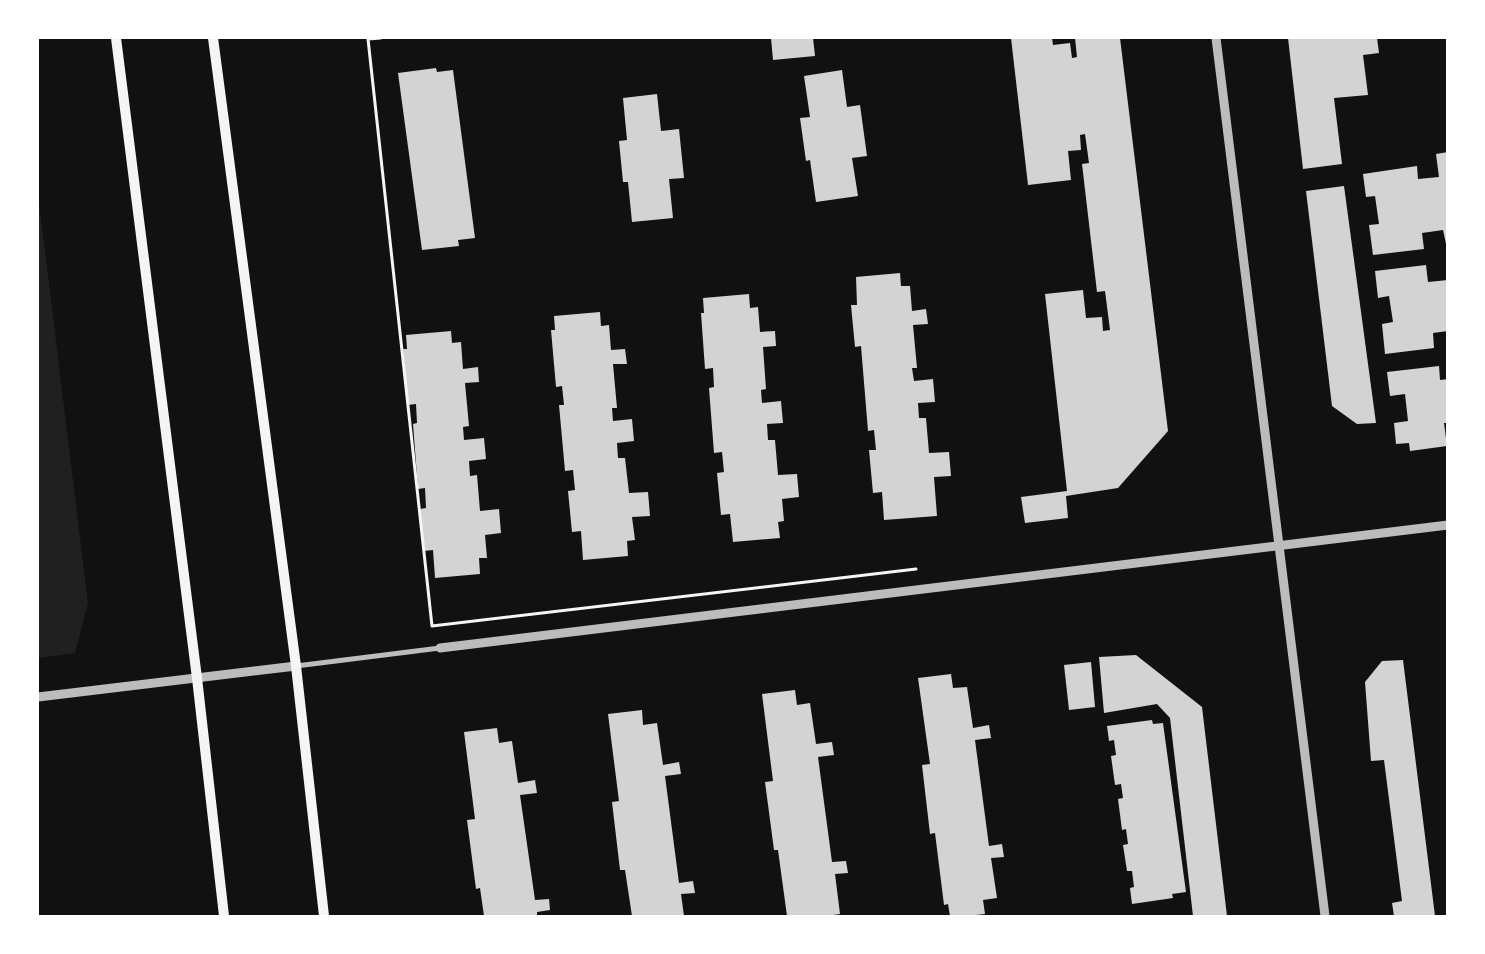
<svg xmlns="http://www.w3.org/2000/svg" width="1485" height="954" font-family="'Golos Text',sans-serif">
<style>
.green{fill:#202020}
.building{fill:#d3d3d3}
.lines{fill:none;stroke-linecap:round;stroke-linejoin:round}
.path{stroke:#f5f5f5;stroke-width:3}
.minor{stroke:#bcbcbc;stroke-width:5}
.tertiary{stroke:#bcbcbc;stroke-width:9}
.secondary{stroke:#f5f5f5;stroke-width:10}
</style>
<rect width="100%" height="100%" fill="#111"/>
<path class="green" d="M38,195l50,408 -13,50 -37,5z"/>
<g class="building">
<path d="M771,38h42l2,18 -42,4z"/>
<path d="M1011,38h41l1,7 17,-2 2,15 5,-1 -2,-19h45l48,393 -50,57 -52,8 2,22 -43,5 -4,-26 46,-6 -22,-197 38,-4 3,28 16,-1 1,14 7,-1 -5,-39 -8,1 -15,-128 7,-1 -4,-29 -5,1 1,15 -13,1 3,29 -43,5z"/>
<path d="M1288,38h89l2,15 -16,2 5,40 -34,3 8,66 -39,5z"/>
<path d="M436,68l1,4 16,-2 22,168 -17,2 1,6 -37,4 -24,-177z"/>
<path d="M842,70l5,37 13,-2 7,51 -15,2 6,38 -42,6 -6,-42 -4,1 -6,-43 10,-1 -6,-41z"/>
<path d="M657,94l4,37 18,-2 5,49 -15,1 4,39 -41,4 -4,-40h-5l-4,-41 8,-1 -4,-42z"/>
<path d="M1448,152v101l-5,-23 -21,3 2,16 -51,6 -4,-30 10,-1 -4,-28 -9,1 -3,-23 54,-8 1,13 21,-2 -3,-23z"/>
<path d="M1344,186l32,237 -19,1 -25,-18 -26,-215z"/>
<path d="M1426,265l2,17 20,-2v51l-15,2 1,15 -49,6 -3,-30 11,-2 -4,-26 -11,2 -3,-27z"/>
<path d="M900,273l1,13h9l2,25 14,-2 2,15 -15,1 4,43h-5l2,13 19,-2 2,23 -17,1 1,15h7l3,35 20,-1 2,24 -17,1 3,39 -53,4 -2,-28 -9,1 -4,-43h7l-2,-20 -6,1 -7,-85 -6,1 -4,-42h6l-1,-28z"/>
<path d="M749,294l1,14 8,-1 2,25 15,-1 1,15 -13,1 3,42 -5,1 1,13 19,-2 2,22 -16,1 1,16h7l3,35 19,-1 2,23 -17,2 2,22 -6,1 2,16 -47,4 -3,-28 -9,1 -4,-42 7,-1 -2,-20 -8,1 -5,-65 5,-1 -1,-19 -8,1 -4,-56h3l-1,-15z"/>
<path d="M600,312l1,14 8,-1 2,25 14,-1 2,15h-14l4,44h-5l1,13 19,-2 2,22 -17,2 1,15h7l4,35 19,-1 2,24 -18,1 3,23 -8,1 1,15 -45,4 -2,-29 -9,1 -4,-41 7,-1 -2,-20 -8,1 -6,-66h5l-2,-19 -6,1 -5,-57h4l-1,-14z"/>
<path d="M451,331l1,12 9,-1 2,27 15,-2 1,15 -14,1 4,43 -6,1 1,13 20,-2 2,21 -17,2 1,15 7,-1 3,36 19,-2 2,24 -16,2 2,23h-8l1,16 -45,4 -2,-28 -9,1 -4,-42 6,-1 -1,-20 -7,1 -5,-65 4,-1 -1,-19 -8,1 -5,-56h4l-1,-14z"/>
<path d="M1439,366l1,14 8,-1v44h-4l3,23 -37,5 -1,-8 -13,1 -2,-21 14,-2 -3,-27 -15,2 -3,-24z"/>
<path d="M1136,655l66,52 25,209h-34l-23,-198 -13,-14 -53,9 -5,-56z"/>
<path d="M1403,660l32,256h-41l-2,-13 10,-2 -18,-141 -13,1 -6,-79 17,-21z"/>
<path d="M1091,662l4,45 -26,3 -5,-45z"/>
<path d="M951,674l2,14 14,-1 6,41 16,-3 2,13 -16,2 14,106 13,-2 2,13 -13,1 6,40 -14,2 2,14 -19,2h-16l-2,-12 -4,1 -9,-72 -5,1 -8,-69 8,-1 -12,-86z"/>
<path d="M795,690l2,15 13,-2 6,41 16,-2 2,13 -16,2 14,105 14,-1 2,12 -13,1 5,40 -14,2h-39l-9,-66h-4l-9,-68 8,-1 -11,-87z"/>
<path d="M642,710l1,15 14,-2 6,42 16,-3 2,12 -16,2 14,107 14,-2 2,12 -14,1 3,22h-52l-7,-46h-5l-8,-68 7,-1 -11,-87z"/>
<path d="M1152,720l1,4 10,-1 23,169 -14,2 1,4 -41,6 -2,-16 4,-1 -2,-16h-5l-4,-26 5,-1 -2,-15 -4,1 -4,-31 5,-1 -2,-14 -6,1 -4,-29 5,-1 -2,-15 -5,1 -2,-15z"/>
<path d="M497,728l2,15 13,-2 6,42 17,-3 2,13 -17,2 15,105 14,-1 1,11 -13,2v4h-53l-4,-28 -4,1 -9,-69 8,-1 -11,-87z"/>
</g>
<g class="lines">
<path class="path" d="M381,38l-13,1 64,587 484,-57"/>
<path class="minor" d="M296,666l144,-18"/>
<g class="tertiary">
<path d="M1216,38l109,878"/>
<path d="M440,648l1008,-123"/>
<path d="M38,697l258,-31"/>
</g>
<g class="secondary">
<path d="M116,38l81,640 27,238"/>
<path d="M213,38l83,628 28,250"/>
</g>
</g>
<rect width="1485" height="954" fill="none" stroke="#ffffff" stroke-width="78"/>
</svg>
